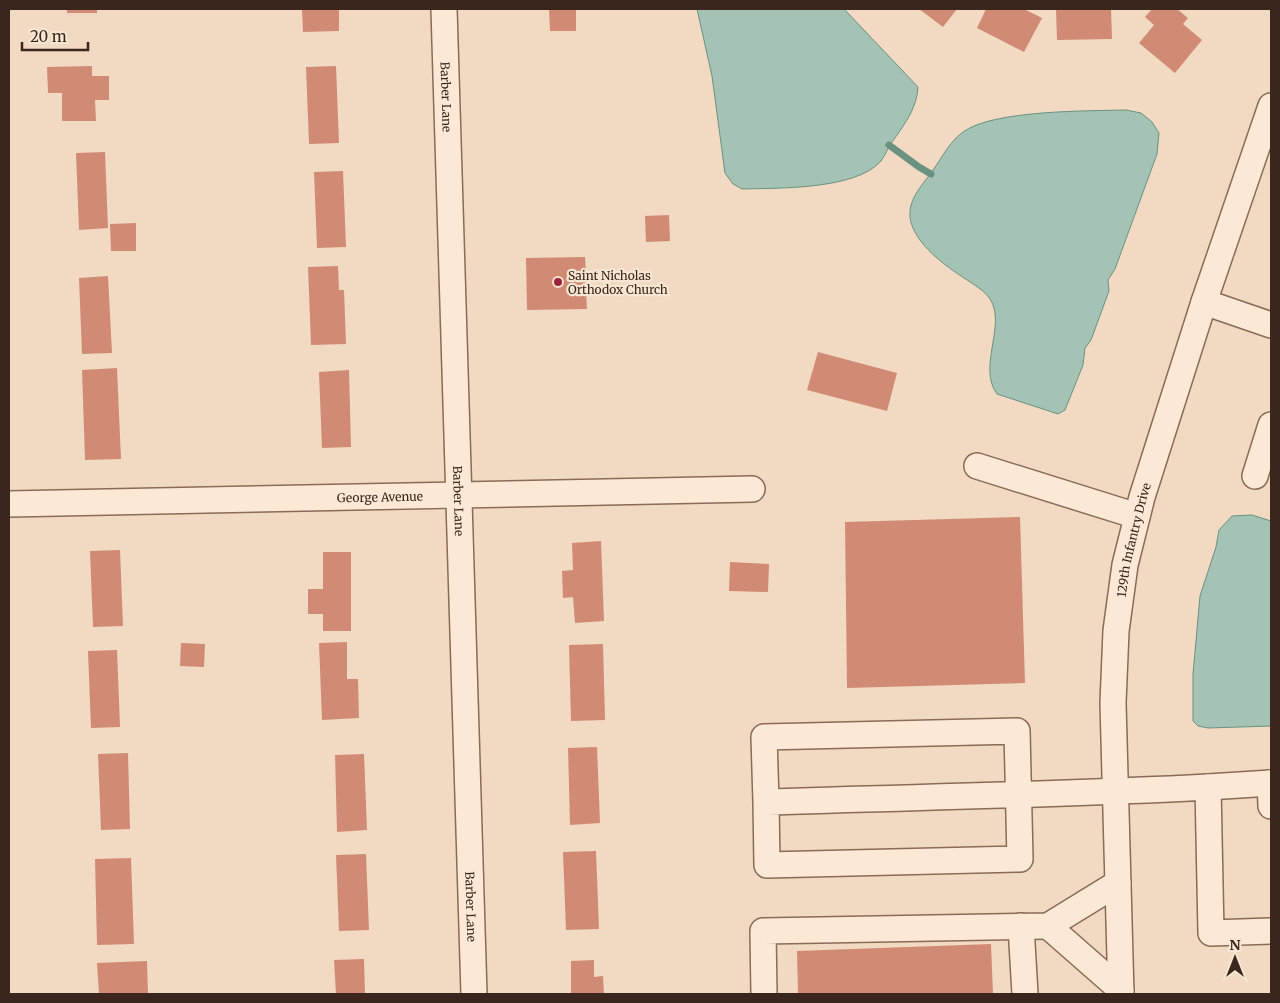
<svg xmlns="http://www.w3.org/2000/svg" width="1280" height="1003" font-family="Merriweather,serif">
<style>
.water{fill:#a4c3b4;stroke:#6a9181}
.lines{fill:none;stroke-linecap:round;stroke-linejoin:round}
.stream{stroke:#6a9181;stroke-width:7}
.building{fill:#d18b74}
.minor-casing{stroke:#8b6a57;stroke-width:28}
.minor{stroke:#fbe9d5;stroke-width:25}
.poi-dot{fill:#9e2339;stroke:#f7e6d1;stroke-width:2}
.labels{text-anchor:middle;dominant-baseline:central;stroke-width:4.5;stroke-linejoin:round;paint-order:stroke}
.street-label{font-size:12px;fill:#3a261c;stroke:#f7e6d1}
.poi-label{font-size:12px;fill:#3a261c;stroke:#f7e6d1;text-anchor:start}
</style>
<rect width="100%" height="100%" fill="#f1dac1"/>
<g class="water">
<path d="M697,9h147l74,78c-1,20 -12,35 -23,51 -6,7 -9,16 -14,23 -25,29 -104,27 -139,28l-9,-5 -8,-11 -13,-97z"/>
<path d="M1126,110l15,3 11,9 7,11 -2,21 -42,115 -7,11 1,11 -18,49 -6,8 -2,17 -18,45 -7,4 -61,-20c-20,-27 10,-69 -7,-95 -6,-9 -17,-15 -26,-21 -18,-12 -42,-29 -51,-50 -9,-20 3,-36 15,-51 12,-15 19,-33 35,-45 30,-22 124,-21 163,-22z"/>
<path d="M1252,515l19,6v205l-63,2 -10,-2 -5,-5v-47l7,-78 16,-49 3,-17 13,-14z"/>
</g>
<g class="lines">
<path class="stream" d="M889,145l30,22 12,7"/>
</g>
<g class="building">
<rect x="67" y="9" width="30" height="4"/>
<path d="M302,9h37v22l-36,1z"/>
<path d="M549,9h27v22h-26z"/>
<path d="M919,9h38l-14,18z"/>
<path d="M986,9h38l18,9 -18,34 -47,-24z"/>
<path d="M1056,9h55l1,30 -55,1z"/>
<path d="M1152,9h25l11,9 -5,6 19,16 -27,33 -36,-30 15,-18 -9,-8z"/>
<path d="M92,66v10h17v24h-14l1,21h-34v-28h-14l-1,-26z"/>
<path d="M336,66l3,77 -30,1 -3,-77z"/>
<path d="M105,152l3,76 -29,2 -3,-77z"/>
<path d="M343,171l3,76 -29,1 -3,-76z"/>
<path d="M669,215l1,26 -24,1 -1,-26z"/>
<path d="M136,223v28h-25l-1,-27z"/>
<path d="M585,257l1,15 4,4v12l-4,4 1,17 -60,1 -1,-52z"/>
<path d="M338,266l1,24h5l2,54 -35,1 -3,-78z"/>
<path d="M108,276l4,77 -30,1 -3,-76z"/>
<path d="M818,352l79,21 -10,38 -80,-21z"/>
<path d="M117,368l4,91 -36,1 -3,-90z"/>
<path d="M349,370l2,77 -29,1 -3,-76z"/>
<path d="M1020,517l5,166 -178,5 -2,-166z"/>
<path d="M601,541l3,80 -29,2 -2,-26 -10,1 -1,-27 11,-1 -1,-27z"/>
<path d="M120,550l3,76 -30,1 -3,-76z"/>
<path d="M323,552h28v79h-28v-17h-15v-25h15z"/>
<path d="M730,562l39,2 -1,28 -39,-1z"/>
<path d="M347,642v37h11l1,39 -37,2 -3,-77z"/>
<path d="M181,643l24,1 -1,23 -24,-1z"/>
<path d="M603,644l2,76 -34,1 -2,-76z"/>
<path d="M117,650l3,77 -29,1 -3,-77z"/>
<path d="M597,747l3,76 -30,2 -2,-77z"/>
<path d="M128,753l2,76 -29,1 -3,-76z"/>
<path d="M364,754l3,76 -30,2 -2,-77z"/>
<path d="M596,851l3,78 -33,1 -3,-78z"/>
<path d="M366,854l3,76 -30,1 -3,-76z"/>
<path d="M131,858l3,86 -37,1 -2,-86z"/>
<path d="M991,944l2,50h-195l-1,-43z"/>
<path d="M364,959l1,35h-29l-2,-34z"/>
<path d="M594,960v17l9,-1 1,18h-33v-33z"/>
<path d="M147,961l1,33h-49l-2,-31z"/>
</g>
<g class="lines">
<defs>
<g id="minor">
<path id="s1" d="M444,9l30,985"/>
<path d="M1204,302l67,23"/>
<path d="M977,466l160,50"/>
<path d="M1255,476l16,-51"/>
<path id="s2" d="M9,504l743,-15"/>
<path d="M1270,783l1,23"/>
<path d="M1208,787l63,-4"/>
<path d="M766,802l-2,-65 253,-6 3,128 -253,6 -1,-63c147,-5 295,-7 442,-15l3,146 60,-2"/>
<path d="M1021,926l4,68"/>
<path d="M1048,926l73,64"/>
<path d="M764,994l-1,-63 285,-5 70,-43"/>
<path id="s3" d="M1121,994l-8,-291 3,-72 9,-66 17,-68 62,-195 67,-196"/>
</g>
</defs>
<use href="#minor" class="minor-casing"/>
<use href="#minor" class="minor"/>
</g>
<circle class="poi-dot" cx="558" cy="282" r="5"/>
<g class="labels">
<g class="street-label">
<text stroke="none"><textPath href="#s1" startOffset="88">Barber Lane</textPath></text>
<text stroke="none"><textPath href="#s2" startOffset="371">George Avenue</textPath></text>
<text stroke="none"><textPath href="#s1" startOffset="492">Barber Lane</textPath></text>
<text stroke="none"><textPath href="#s3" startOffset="456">129th Infantry Drive</textPath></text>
<text stroke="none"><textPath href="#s1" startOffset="898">Barber Lane</textPath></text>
</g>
<g class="poi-label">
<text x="568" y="275">Saint Nicholas<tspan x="568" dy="14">Orthodox Church</tspan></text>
</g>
</g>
<rect width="1280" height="1003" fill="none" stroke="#3a261c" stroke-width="20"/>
<g transform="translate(1235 958)" stroke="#f7e6d1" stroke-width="4" paint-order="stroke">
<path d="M0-4L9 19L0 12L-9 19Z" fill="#3a261c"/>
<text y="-8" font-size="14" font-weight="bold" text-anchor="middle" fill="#3a261c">N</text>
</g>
<path d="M22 42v8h66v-8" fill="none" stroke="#3a261c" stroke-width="2.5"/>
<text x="30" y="42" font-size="15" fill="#3a261c" stroke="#f7e6d1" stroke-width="4" paint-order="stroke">20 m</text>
</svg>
